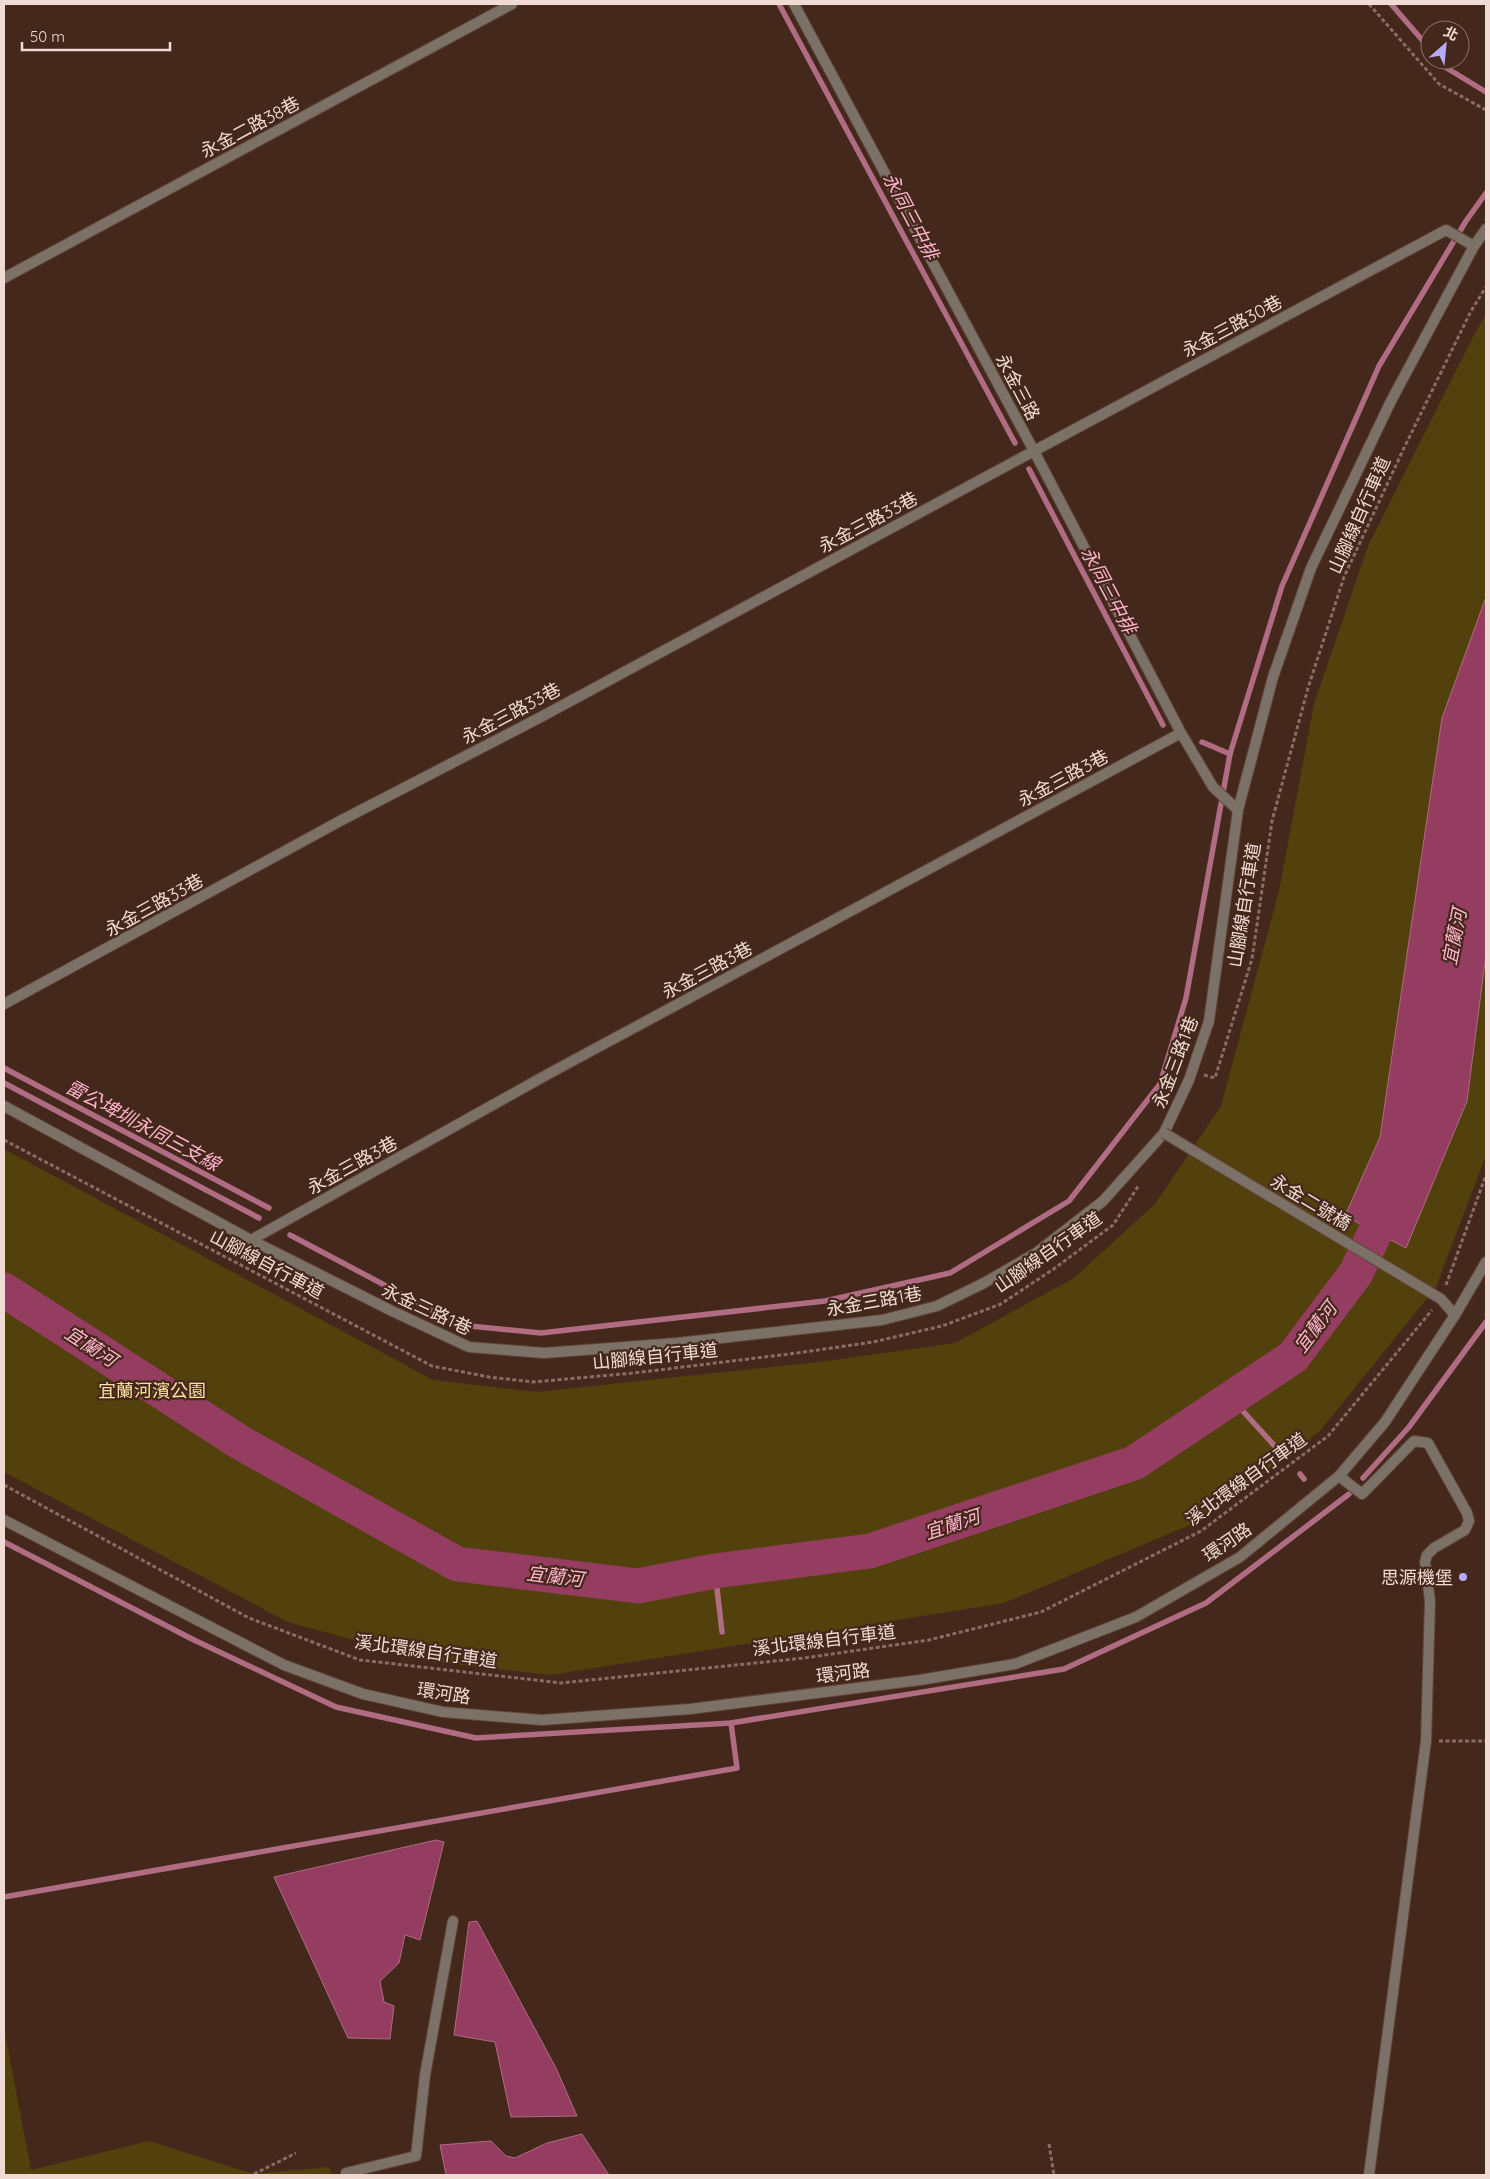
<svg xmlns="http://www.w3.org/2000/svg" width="1490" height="2179" font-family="Quicksand,'Noto Sans TC',sans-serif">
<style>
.green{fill:#53410d}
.water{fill:#943d60;stroke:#af6c82}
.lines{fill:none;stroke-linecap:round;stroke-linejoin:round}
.stream{stroke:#af6c82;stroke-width:5.5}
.river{stroke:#943d60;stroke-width:35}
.lane-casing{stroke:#604539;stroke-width:12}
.street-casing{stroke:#604539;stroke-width:12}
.path{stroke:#876e63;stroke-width:3;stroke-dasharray:4 2.5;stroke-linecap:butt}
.lane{stroke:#7c7166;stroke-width:10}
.street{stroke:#7c7166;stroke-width:10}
.street-bridge-casing{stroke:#604539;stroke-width:12;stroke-linecap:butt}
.street-bridge{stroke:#7c7166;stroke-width:10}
.poi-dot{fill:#b4acf9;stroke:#45281c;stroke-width:2}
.labels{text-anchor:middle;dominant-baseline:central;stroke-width:4.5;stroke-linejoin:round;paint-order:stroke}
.street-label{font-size:18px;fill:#efdbd3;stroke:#45281c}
.park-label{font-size:18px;fill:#fbe09c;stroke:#45281c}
.poi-label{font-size:18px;fill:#efdbd3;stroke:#45281c;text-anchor:end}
.water-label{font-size:19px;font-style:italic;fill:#feb4ce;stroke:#45281c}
</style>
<rect width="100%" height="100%" fill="#45281c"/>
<g class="green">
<path d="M1486,315v840l-50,132 -116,144 -118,89 -198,83 -454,72 -116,-13 -146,-40 -284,-150v-323l429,231 103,12 283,-30 136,-19 119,-65 81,-74 66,-98 58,-215 35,-187 54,-158 107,-213z"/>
<path d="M4,2028l27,142 118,-29 105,33 75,-7 3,8h-328z"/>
</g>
<g class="water">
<path d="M1486,597v357l-19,147 -61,147 -61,-32 35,-79 62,-419z"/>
<path d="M436,1840l8,2 -24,98 -15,-5 -6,28 -19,18 4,21 10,4 -4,33 -42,-1 -74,-161z"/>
<path d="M477,1921l79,147 21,48 -66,1 -16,-75 -41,-7 15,-113z"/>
<path d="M582,2134l27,41h-163l-6,-30 51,-4 15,15 9,2 32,-15z"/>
</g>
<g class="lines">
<g class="stream">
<path d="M779,4l236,439"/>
<path d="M1391,4l39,45"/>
<path d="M1439,60l6,7 41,25"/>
<path d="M1029,469l134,256"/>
<path d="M1202,742l28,12"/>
<path d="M4,1068l265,140"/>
<path d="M4,1083l255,135"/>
<path d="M290,1235l170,90 81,8 284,-32 125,-28 119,-72 91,-117 26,-86 44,-244 52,-168 97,-220 87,-145 20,-28"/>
<path d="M1231,1398l51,56"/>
<path d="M1300,1474l4,5"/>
<path d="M1363,1478l46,-51 77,-105"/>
<path d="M4,1542l190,98 142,67 140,31 255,-15 333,-54 142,-66 143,-109"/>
<path d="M715,1571l7,61"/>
<path d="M4,1897l733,-129 -6,-45"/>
</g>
<path class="river" d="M4,1290l237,153 216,121 181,22 77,-15 155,-20 264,-88 159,-106 63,-84 39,-84"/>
<defs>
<g id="lane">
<path d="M4,1004l336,-183 199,-103 495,-267"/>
<path d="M251,1240l299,-167 631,-340"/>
</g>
<g id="street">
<path d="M794,4l240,447 147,282 32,54 25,23"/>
<path d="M4,278l508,-274"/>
<path d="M1034,451l412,-221 28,16"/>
<path d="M4,1106l247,134 141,71 77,36 75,6 133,-10 205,-23 55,-14 47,-23 52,-30 67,-52 61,-68 25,-53 20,-59 29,-211 35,-133 38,-109 80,-167 83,-155 12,-17"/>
<path d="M1441,1299l14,16"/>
<path d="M1339,1476l23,18 52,-53 14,2 39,70 2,8 -4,9 -31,18 -7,7 -2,7 5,39 -4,140 -57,434"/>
<path d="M4,1520l280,145 79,29 80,18 99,8 148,-11 230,-29 95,-16 121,-47 104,-60 99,-81 46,-54 70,-107 31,-53"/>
<path d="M346,2175v-2l70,-17 9,-81 28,-154"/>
</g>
</defs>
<use href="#lane" class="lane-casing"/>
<use href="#street" class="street-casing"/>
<g class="path">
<path d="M1369,4l70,80 47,26"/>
<path d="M1204,1075l11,3 37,-119 20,-138 36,-133 36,-111 60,-129 67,-137 15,-24"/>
<path d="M4,1140l428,226 57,11 44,5 101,-9 163,-20 76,-11 69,-16 59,-22 54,-36 58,-43 26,-40"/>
<path d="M1446,1285l40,-110"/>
<path d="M4,1485l245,133 111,42 201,23 243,-25 125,-18 112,-28 160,-81 127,-95 104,-126"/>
<path d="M1439,1741h47"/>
<path d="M1049,2144l5,31"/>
<path d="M254,2174l42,-21"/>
</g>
<use href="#lane" class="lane"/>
<use href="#street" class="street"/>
<defs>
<path id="street-bridge" d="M1164,1133l277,166"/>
</defs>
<use href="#street-bridge" class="street-bridge-casing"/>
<use href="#street-bridge" class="street-bridge"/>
</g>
<circle class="poi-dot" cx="1463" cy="1577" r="5"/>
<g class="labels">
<g class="street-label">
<text transform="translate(250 127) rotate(-28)">永金二路38巷</text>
<text transform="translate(1232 326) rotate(-28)">永金三路30巷</text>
<text transform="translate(1018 387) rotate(62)">永金三路</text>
<text transform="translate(1359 515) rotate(-66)">山腳線自行車道</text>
<text transform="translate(868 522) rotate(-28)">永金三路33巷</text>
<text transform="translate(511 713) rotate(-28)">永金三路33巷</text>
<text transform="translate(1063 778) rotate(-28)">永金三路3巷</text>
<text transform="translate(154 905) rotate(-29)">永金三路33巷</text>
<text transform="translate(1244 905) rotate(-81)">山腳線自行車道</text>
<text transform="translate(707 970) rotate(-28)">永金三路3巷</text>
<text transform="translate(1175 1062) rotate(-69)">永金三路1巷</text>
<text transform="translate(352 1165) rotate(-29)">永金三路3巷</text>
<text transform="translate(1311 1202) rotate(31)">永金二號橋</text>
<text transform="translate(1048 1252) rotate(-35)">山腳線自行車道</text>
<text transform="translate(267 1264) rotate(28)">山腳線自行車道</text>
<text transform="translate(874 1301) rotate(-10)">永金三路1巷</text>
<text transform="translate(427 1309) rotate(25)">永金三路1巷</text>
<text transform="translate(655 1356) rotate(-6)">山腳線自行車道</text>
<text transform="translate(1246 1479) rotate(-36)">溪北環線自行車道</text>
<text transform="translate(1227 1542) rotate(-34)">環河路</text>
<text transform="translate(824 1640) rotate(-7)">溪北環線自行車道</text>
<text transform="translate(426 1651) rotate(8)">溪北環線自行車道</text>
<text transform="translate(843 1673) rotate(-7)">環河路</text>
<text transform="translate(444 1693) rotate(9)">環河路</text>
</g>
<g class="park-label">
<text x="152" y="1390">宜蘭河濱公園</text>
</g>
<g class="poi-label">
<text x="1453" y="1577">思源機堡</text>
</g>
<g class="water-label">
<text transform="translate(911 216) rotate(62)">永同三中排</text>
<text transform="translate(1109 590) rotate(62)">永同三中排</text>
<text transform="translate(1454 937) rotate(-79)">宜蘭河</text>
<text transform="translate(143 1125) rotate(28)">雷公埤圳永同三支線</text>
<text transform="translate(1315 1327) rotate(-53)">宜蘭河</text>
<text transform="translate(91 1346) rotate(33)">宜蘭河</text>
<text transform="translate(952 1524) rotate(-18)">宜蘭河</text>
<text transform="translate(555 1576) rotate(7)">宜蘭河</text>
</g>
</g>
<rect width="1490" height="2179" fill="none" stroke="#efdbd3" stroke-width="10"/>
<g transform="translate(1445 45) rotate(27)"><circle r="24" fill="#45281c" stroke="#897065"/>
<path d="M0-4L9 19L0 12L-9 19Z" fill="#b4acf9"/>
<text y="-8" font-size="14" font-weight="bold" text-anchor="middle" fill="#efdbd3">北</text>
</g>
<path d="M22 42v8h148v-8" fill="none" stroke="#efdbd3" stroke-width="2.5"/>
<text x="30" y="42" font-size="15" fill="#efdbd3" stroke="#45281c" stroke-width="4" paint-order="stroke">50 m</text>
</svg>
